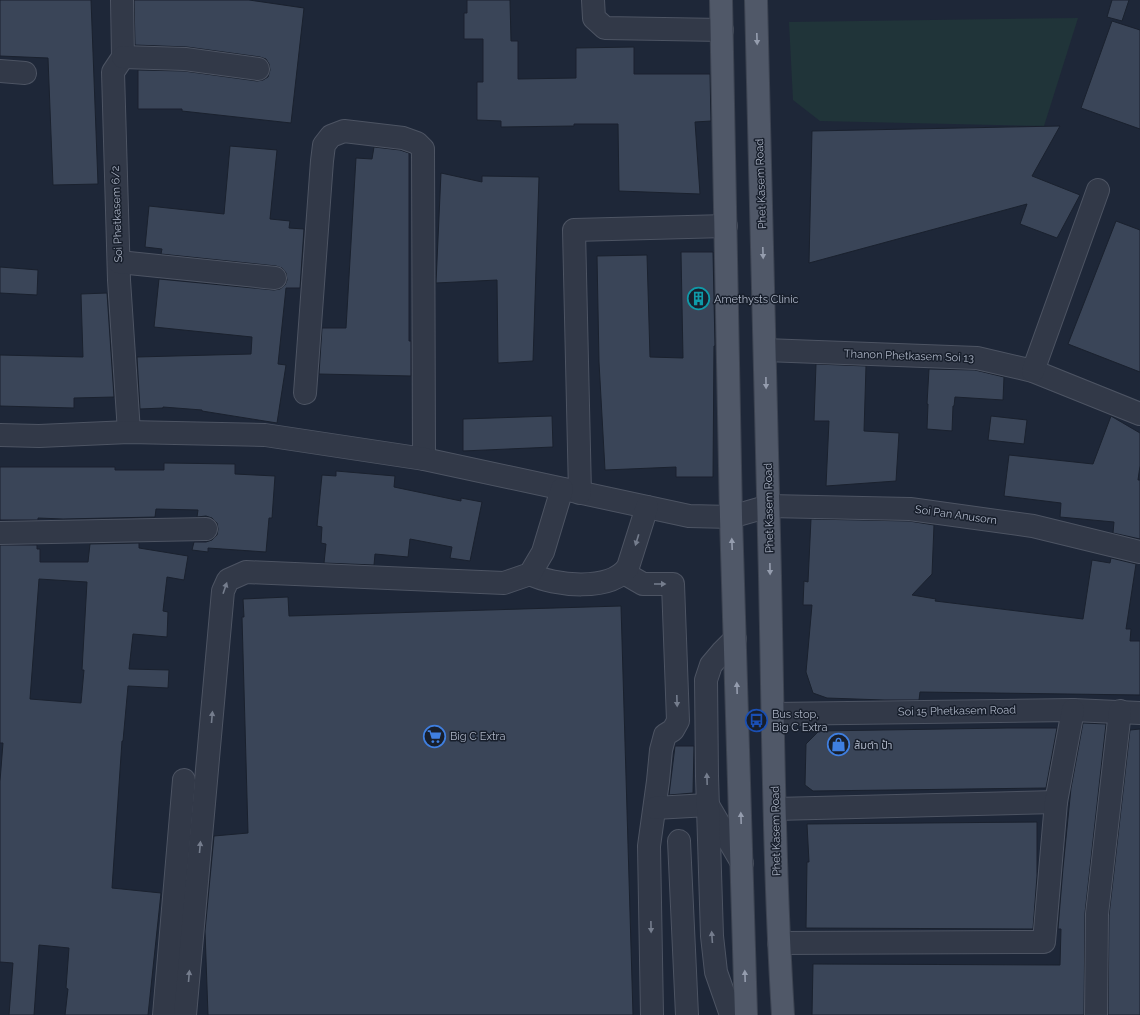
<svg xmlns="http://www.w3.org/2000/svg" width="1140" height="1015" font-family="Raleway,'Noto Sans Thai',sans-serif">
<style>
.green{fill:#203439}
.building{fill:#3a4558;stroke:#1a212e;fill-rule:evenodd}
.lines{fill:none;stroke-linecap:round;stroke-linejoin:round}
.minor-casing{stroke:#4d5463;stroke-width:24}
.major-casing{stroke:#3c4351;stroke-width:24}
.minor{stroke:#323948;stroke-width:22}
.major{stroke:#505868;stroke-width:22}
.oneway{fill:#959dae}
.oneway2{fill:#757d8d}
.labels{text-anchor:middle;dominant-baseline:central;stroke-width:3;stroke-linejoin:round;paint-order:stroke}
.street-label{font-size:11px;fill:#acb4c5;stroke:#181f2c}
.poi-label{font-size:11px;fill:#acb4c5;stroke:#181f2c;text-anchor:start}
</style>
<rect width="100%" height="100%" fill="#1e2738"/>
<path class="green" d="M1078,18l-34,108 -224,-5 -27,-21 -4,-78z"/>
<g class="building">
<path d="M0,0h91l7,184 -45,1 -5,-127 -48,-2z"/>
<path d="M134,0h115l55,8 -13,115 -109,-12v-2h-44v-39l46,1 73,10 6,-1 5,-3 2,-7 -1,-6 -3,-5 -6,-2 -73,-10 -52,-2z"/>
<path d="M467,0h43l1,41h7v38l58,-1v-30l58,-1v27h76l1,47 -16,1 5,72 -81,-3 -1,-67h-44v2l-73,1v-6l-24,-1v-38h6v-43h-19v-26h3z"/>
<path d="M1112,0h17l-7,21 -15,-4z"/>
<path d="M1112,21l28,9v99l-59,-21z"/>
<path d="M1060,126l-28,50 48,19 -23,43 -37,-14 7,-20 -218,59 3,-132z"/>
<path d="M230,146l47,4 -7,69 20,2 -1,7 15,1 -4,59h-14l-8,76 8,1 -9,58 -75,-12v-1l-39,-3v1l-23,1 -3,-52 114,-3 1,-17 -98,-10 5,-48 115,11 6,-1 5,-4 2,-5 -1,-7 -4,-5 -6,-2 -115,-12 1,-5 -17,-2 4,-41 75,8z"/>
<path d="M374,147l26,3 9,3v188h2v35l-92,-2 3,-46h24l10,-170 16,1z"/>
<path d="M441,173l41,9v-6l57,1 -6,184 -35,2 -1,-83 -61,3z"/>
<path d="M1116,221l24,9v142l-72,-28z"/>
<path d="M681,252h32l2,94h-1l-1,131h-37v-10l-71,3 -6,-108 -2,-106 50,-1 3,102 33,1z"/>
<path d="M0,267l38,3 -1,25 -37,-2z"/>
<path d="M107,293l7,104 -40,1v10l-74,-2v-51l83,2 -2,-63z"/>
<path d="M816,364l50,2 -2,65 35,2 -3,48 -70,5 3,-65h-15z"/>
<path d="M929,369l46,1 29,7 -1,23 -48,-3 -1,9h-1l-1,25 -25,-2 1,-25h-1z"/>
<path d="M552,416l1,31 -90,4v-32z"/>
<path d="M991,416l36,4 -3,24 -36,-4z"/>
<path d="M1111,416l29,17v33l-2,14h2v59l-27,-6 1,-11 -54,-5 1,-14 -57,-7 5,-41 84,9z"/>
<path d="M164,463l71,1v10l40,2 -3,42h-3l-3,34 -58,-4v4l-16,-2 2,-8h12l6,-2 5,-5 1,-6 -1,-6 -5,-5 -6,-2 -9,1 1,-7 -42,-1 -1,8 -92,2 -25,-1v2h-38v-53h115v3h49z"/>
<path d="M336,471l59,5 -1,11 67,14v-3l21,4 -12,59 -20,-3 2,-11 -42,-8 -2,18 -33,-3 -1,11 -50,-2 2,-19 -5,-1 1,-16 -5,-1 5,-51 14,1z"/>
<path d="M811,519l98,2 25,4 -2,49 -20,21 24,4 -1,2 148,18 9,-59 18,3 1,-5 25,6 -10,65h5l-1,12h10v54l-220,-3 -1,8h-35l-57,-2 -14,-5 -7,-21 6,-67h-9l1,-24 4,1z"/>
<path d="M139,543v5l49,8 -4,24 -17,-3 -4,34 5,1 -1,25 -34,-3 -4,35 40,1 -1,18 -40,-2 -5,55h-1l-10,147 49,5 -13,122h-83l3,-26 -2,-1 3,-40 -30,-3 -5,70h-25l4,-52 -13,-1v-181l3,-38h-3v-198h37v4h3v13h48l2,-18zM39,579l48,3 -5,88h2l-3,33 -51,-4z"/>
<path d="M288,597l1,19 332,-10 12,409h-425l-3,-84 9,-95 34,-3 -6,-216h2l-1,-18z"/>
<path d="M1083,723l23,1 -21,189 -1,102h-272l1,-51 247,1 1,-36h-3l5,-61 8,-80z"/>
<path d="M1007,728h50l-11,60 -233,3 -8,-6 1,-41 13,-13z"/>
<path d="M1140,729v286h-32l1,-100 21,-185z"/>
<path d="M675,746h19l-1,47 -24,2z"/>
<path d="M1037,822v54l-4,53 -227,-1 1,-66h2l-2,-38z"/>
</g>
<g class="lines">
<defs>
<g id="minor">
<path d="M122,0l1,57 -10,15 6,208 10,152"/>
<path d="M593,0l1,18 11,10 117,2"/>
<path d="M123,57l62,2 73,10"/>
<path d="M0,71l25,2"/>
<path d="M119,262l156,16"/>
<path d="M765,350l212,8 56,13 107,43"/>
<path d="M1033,371l65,-181"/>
<path d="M305,393l17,-232 2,-16 7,-9 13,-5 59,7 14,5 6,6 1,310"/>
<path d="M0,435l39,1 90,-4 136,3 159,24 265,57 42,1 38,-11 141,3 123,17 107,26"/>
<path d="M580,493l-6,-263 152,-4"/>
<path d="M0,533l206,-4"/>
<path d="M624,573l19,11h30l5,137 -5,9 -8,5 -4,15 -3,31 -9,65 3,169"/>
<path d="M530,574c24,12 81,18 98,-7l19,-60"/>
<path d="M773,714l300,-4 67,3"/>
<path d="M655,808l53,-3 34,58"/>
<path d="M775,809l281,-7"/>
<path d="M679,841l8,174"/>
<path d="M779,943l265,-1 12,-140 17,-92"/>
<path d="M164,1015l20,-235"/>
<path d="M185,1015l38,-424 5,-11 18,-8 258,11 26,-9 13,-22 19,-63"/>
<path d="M731,1015l-15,-43 -4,-36 -5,-160 -1,-96 5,-15 11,-13 13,-13"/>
<path d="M1096,1015l1,-101 23,-203"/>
</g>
<g id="major">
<path d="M721,0l10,517 15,498"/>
<path d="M756,0c5,192 10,384 14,576 3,147 4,293 13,439"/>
</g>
</defs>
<use href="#minor" class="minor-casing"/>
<use href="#major" class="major-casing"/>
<use href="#minor" class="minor"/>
<use href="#major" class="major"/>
</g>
<defs><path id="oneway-solid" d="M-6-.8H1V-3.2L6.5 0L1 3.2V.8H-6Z"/></defs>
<g class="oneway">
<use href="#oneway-solid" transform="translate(757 39) rotate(88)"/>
<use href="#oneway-solid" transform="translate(763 253) rotate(88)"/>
<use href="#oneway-solid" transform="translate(766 383) rotate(89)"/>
<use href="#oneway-solid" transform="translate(732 544) rotate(-92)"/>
<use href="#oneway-solid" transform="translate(770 569) rotate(89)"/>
<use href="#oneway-solid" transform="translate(737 688) rotate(-92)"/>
<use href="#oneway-solid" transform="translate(741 818) rotate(-92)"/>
<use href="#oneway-solid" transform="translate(745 976) rotate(-92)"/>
</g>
<g class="oneway2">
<use href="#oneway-solid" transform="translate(637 540) rotate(107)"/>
<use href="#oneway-solid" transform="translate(660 584)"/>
<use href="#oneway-solid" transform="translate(225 588) rotate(-71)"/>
<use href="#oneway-solid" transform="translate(677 701) rotate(88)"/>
<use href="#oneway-solid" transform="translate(212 717) rotate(-85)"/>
<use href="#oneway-solid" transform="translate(707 779) rotate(-92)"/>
<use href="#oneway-solid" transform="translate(200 847) rotate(-85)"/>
<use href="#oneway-solid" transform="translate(651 927) rotate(89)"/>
<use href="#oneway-solid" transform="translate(712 937) rotate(-94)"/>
<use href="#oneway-solid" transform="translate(189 976) rotate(-85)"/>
</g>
<defs>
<symbol id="building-ring" viewBox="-11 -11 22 22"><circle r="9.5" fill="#181f2c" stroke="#0f9aa8" stroke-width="1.5"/><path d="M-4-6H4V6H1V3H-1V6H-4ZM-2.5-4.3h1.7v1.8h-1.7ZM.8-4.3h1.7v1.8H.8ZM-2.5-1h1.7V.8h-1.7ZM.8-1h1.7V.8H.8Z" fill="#0f9aa8"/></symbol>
<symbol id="bus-ring" viewBox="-11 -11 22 22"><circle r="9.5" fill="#181f2c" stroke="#1a4fb4" stroke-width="1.5"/><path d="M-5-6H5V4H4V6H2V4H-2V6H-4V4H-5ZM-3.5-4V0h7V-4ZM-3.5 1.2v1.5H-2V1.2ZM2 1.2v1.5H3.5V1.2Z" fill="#1a4fb4"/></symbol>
<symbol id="supermarket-ring" viewBox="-11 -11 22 22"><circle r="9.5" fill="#181f2c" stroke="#3f7fe0" stroke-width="1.5"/><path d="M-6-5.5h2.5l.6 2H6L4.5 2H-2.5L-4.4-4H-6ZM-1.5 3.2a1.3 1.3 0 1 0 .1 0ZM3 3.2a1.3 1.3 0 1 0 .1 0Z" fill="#3f7fe0"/></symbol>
<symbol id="shop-ring" viewBox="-11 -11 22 22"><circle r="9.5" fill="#181f2c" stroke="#3f7fe0" stroke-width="1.5"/><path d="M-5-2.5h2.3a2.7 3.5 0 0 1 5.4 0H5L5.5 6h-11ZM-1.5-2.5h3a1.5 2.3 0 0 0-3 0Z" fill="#3f7fe0"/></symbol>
</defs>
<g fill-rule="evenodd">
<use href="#building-ring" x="686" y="286" width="25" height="25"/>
<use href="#bus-ring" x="744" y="708" width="25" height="25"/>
<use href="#supermarket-ring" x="422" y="724" width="25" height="25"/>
<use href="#shop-ring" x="826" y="732" width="25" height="25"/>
</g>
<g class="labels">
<g class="street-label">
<text transform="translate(761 184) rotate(-92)">Phet Kasem Road</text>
<text transform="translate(117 214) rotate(-92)">Soi Phetkasem 6/2</text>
<text transform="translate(909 356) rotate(2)">Thanon Phetkasem Soi 13</text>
<text transform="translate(769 508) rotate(-91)">Phet Kasem Road</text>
<text transform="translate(956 515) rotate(8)">Soi Pan Anusorn</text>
<text transform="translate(957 711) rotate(-1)">Soi 15 Phetkasem Road</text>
<text transform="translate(776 831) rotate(-91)">Phet Kasem Road</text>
</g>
<g class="poi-label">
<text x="714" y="299">Amethysts Clinic</text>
<text x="772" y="714">Bus stop,<tspan x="772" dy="13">Big C Extra</tspan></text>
<text x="450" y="736">Big C Extra</text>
<text x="854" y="745">ส้มตำ ป้า</text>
</g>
</g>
</svg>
